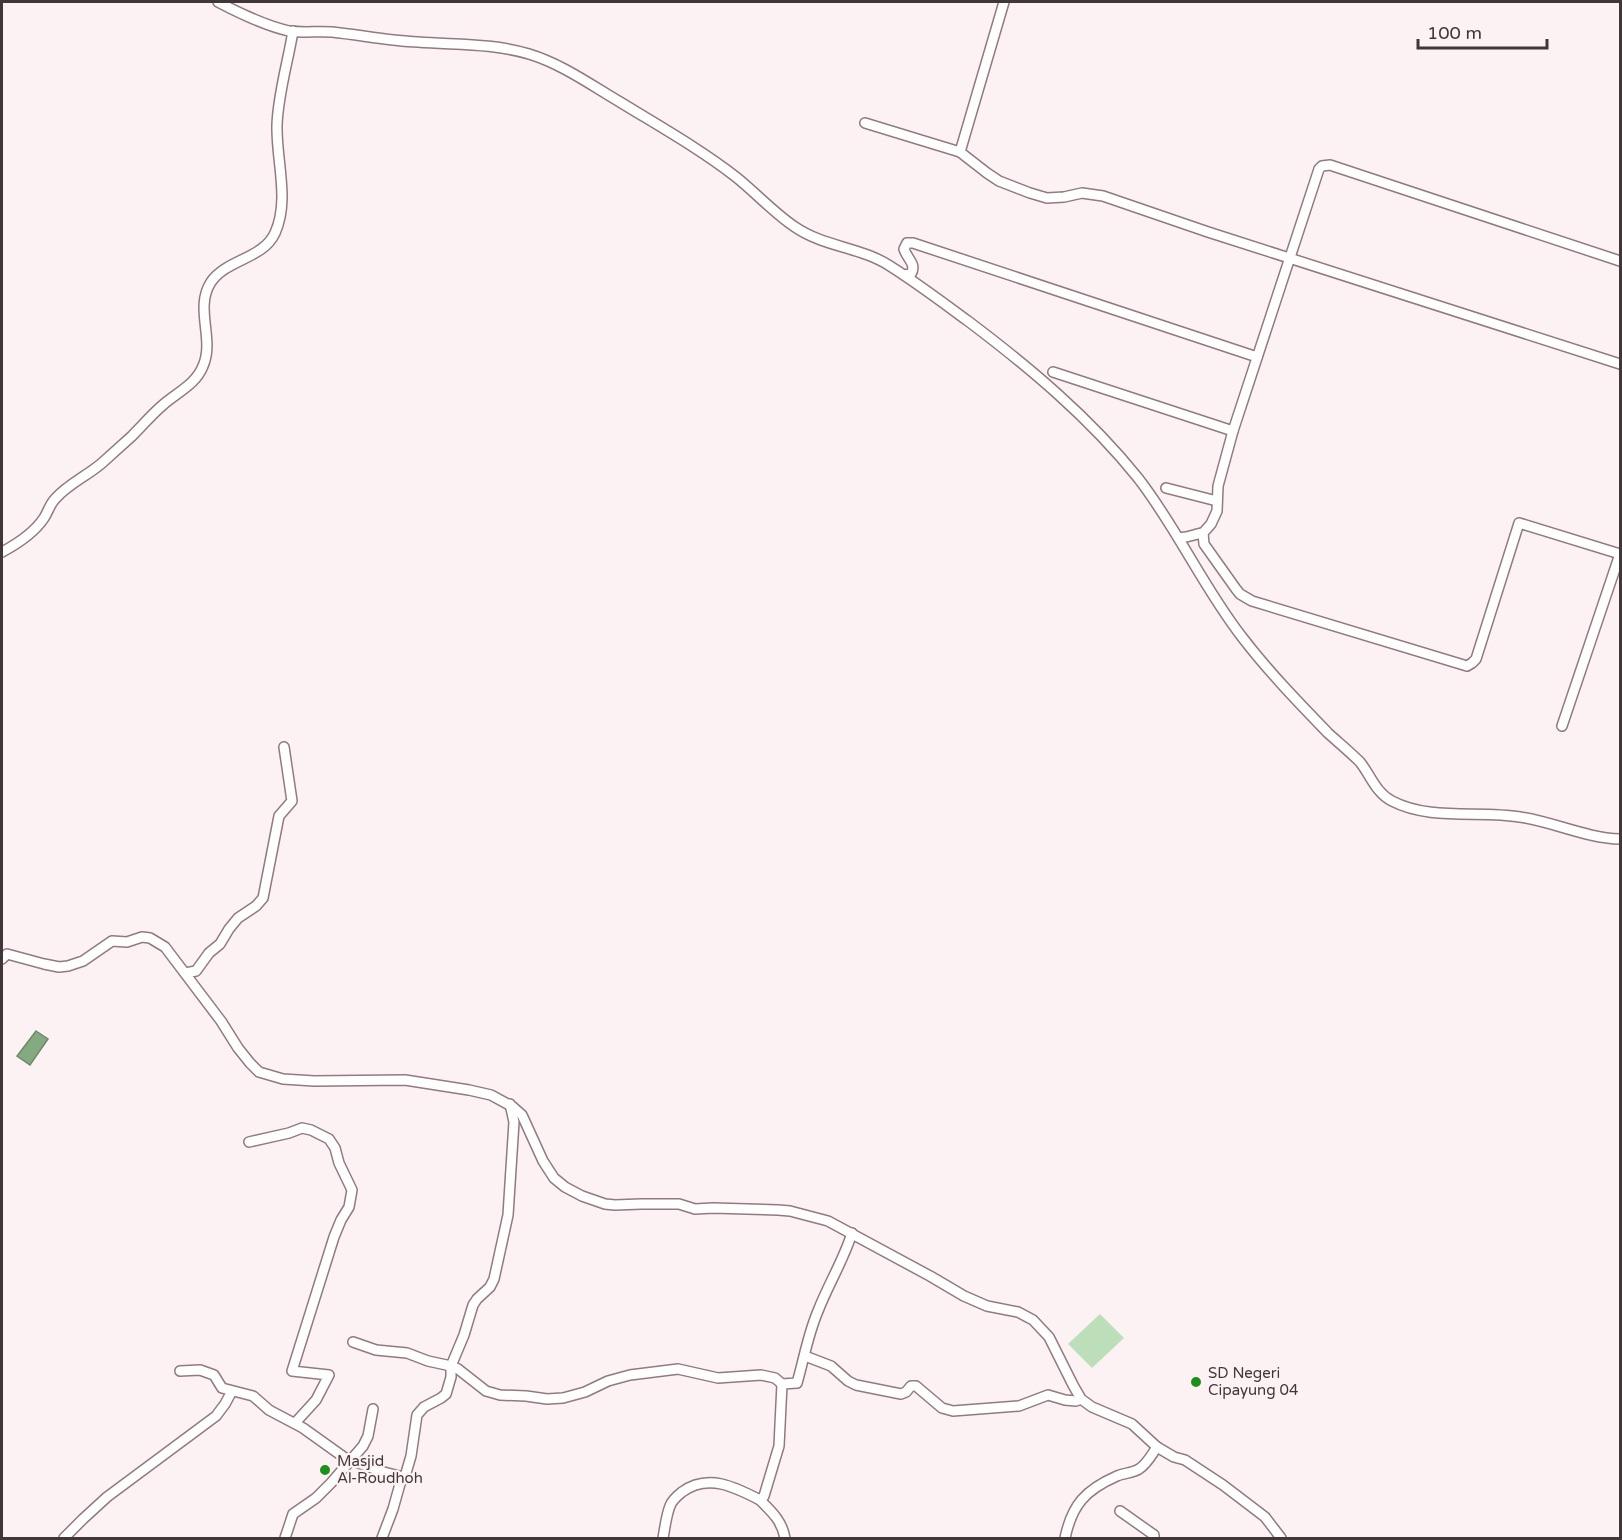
<svg xmlns="http://www.w3.org/2000/svg" width="1622" height="1540" font-family="'Varela Round',sans-serif">
<style>
.green{fill:#bcdfb9}
.water{fill:#83aa80;stroke:#6f886a;stroke-width:1.5}
.lines{fill:none;stroke-linecap:round;stroke-linejoin:round}
.minor-casing{stroke:#927a7e;stroke-width:12}
.minor{stroke:#fff;stroke-width:9}
.poi-dot{fill:#1d901b;stroke:#fdf2f3;stroke-width:2}
.labels{text-anchor:middle;dominant-baseline:central;stroke-width:4.5;stroke-linejoin:round;paint-order:stroke}
.poi-label{font-size:15px;fill:#413738;stroke:#fdf2f3;text-anchor:start}
</style>
<rect width="100%" height="100%" fill="#fdf2f3"/>
<path class="green" d="M1100,1314l24,24 -32,30 -24,-24z"/>
<path class="water" d="M36,1031l12,8 -18,26 -13,-9z"/>
<g class="lines">
<defs>
<g id="minor">
<path d="M218,2c21,11 48,24 71,29 14,2 29,0 43,1 29,3 57,9 86,10 38,3 74,1 111,12 33,10 62,31 91,48 39,24 80,47 116,75 20,16 38,36 59,50 29,20 66,20 95,39 27,17 52,36 78,55 61,46 122,97 170,157 39,50 65,109 104,159 26,34 56,65 86,96 11,10 22,19 32,29 11,14 16,31 32,39 38,20 88,9 128,16 34,5 66,21 100,22"/>
<path d="M865,123l95,29 44,-150"/>
<path d="M960,152l27,21 12,8 31,12 17,5 17,-1 18,-4 21,3 105,36 412,132"/>
<path d="M904,275l7,-1c6,-10 -4,-15 -7,-25l3,-6h6l344,114"/>
<path d="M1053,372l180,59"/>
<path d="M1166,488l51,13"/>
<path d="M1178,537c8,2 16,-3 25,-4"/>
<path d="M2,552c15,-8 32,-19 42,-34 4,-6 6,-14 11,-19 13,-15 32,-23 47,-36 10,-9 20,-18 30,-27 11,-11 21,-23 32,-32 14,-12 32,-20 39,-38 12,-27 -9,-58 8,-84 16,-23 52,-23 64,-49 15,-33 1,-73 2,-108 1,-31 11,-63 16,-94"/>
<path d="M1620,554l-101,-31 -43,136 -4,4 -5,3 -215,-65 -12,-7 -4,-5 -32,-45 -1,-11 8,-9 6,-13 1,-25 15,-55 86,-262 3,-3 8,-1 290,96"/>
<path d="M1562,726l58,-172"/>
<path d="M2,959l5,-5 37,10 15,3 9,-1 15,-5 29,-20 15,1 15,-5 8,1 15,9 56,74 17,27 12,15 9,9 24,7 31,2 91,-1 64,10 22,5 22,12 9,8 21,46 11,17 11,9 17,9 23,8 10,1 26,-1h38l16,5 18,-1 65,2 12,1 38,10 102,55 34,20 23,10 31,6 15,8 16,17 24,48 8,14 11,8 40,17 25,23 17,10 11,3 38,25 42,32 16,21"/>
<path d="M185,973l11,-2 13,-18 11,-9 9,-15 9,-11 18,-12 7,-8 16,-82 13,-15 -8,-54"/>
<path d="M249,1142l40,-9 13,-5 9,2 18,9 6,9 4,15 13,27 -3,17 -8,13 -7,17 -42,134 37,4 -13,25 -21,23"/>
<path d="M353,1342l23,8 31,3 21,8 23,5 7,3 28,22 14,4 26,1 21,3 16,-1 22,-6 23,-11 22,-6 48,-6 40,9 43,-3 14,3 7,6"/>
<path d="M805,1356l26,10 17,15 8,4 45,9 5,-2 5,-6h5l26,22 11,3 66,-5 29,-11 17,5 11,1 5,-2"/>
<path d="M180,1371l20,-1 14,5 8,13 31,8 16,14 34,18 42,30 35,13 23,6"/>
<path d="M760,1500c12,12 22,21 25,38"/>
<path d="M1120,1511l34,24v3"/>
<path d="M64,1538l19,-19 24,-22 109,-81 9,-12 7,-13"/>
<path d="M285,1538l8,-24 23,-16 15,-15 32,-37 5,-10 5,-27"/>
<path d="M382,1538l11,-29 7,-25 6,-11 5,-17 6,-41 7,-8 17,-9 5,-4 5,-17v-11l13,-31 9,-30 4,-6 13,-12 4,-8 14,-64 6,-93 -4,-18"/>
<path d="M663,1538c2,-10 3,-22 7,-32 2,-6 7,-10 12,-14 26,-19 53,-5 78,8l4,-4 15,-50 3,-62 15,-1c7,-24 11,-49 21,-72 10,-26 26,-52 34,-78"/>
<path d="M1065,1538c7,-33 20,-48 52,-62 7,-3 16,-3 22,-7 8,-5 13,-15 18,-22"/>
</g>
</defs>
<use href="#minor" class="minor-casing"/>
<use href="#minor" class="minor"/>
</g>
<g class="poi-dot">
<circle cx="1196" cy="1382" r="6"/>
<circle cx="325" cy="1470" r="6"/>
</g>
<g class="labels">
<g class="poi-label">
<text x="1208" y="1373">SD Negeri<tspan x="1208" dy="17">Cipayung 04</tspan></text>
<text x="337" y="1461">Masjid<tspan x="337" dy="17">Al-Roudhoh</tspan></text>
</g>
</g>
<rect width="1622" height="1540" fill="none" stroke="#413738" stroke-width="6"/>
<path d="M1418 39v9h129v-9" fill="none" stroke="#413738" stroke-width="3"/>
<text x="1427" y="39" font-size="18" fill="#413738" stroke="#fdf2f3" stroke-width="4.5" paint-order="stroke">100 m</text>
</svg>
